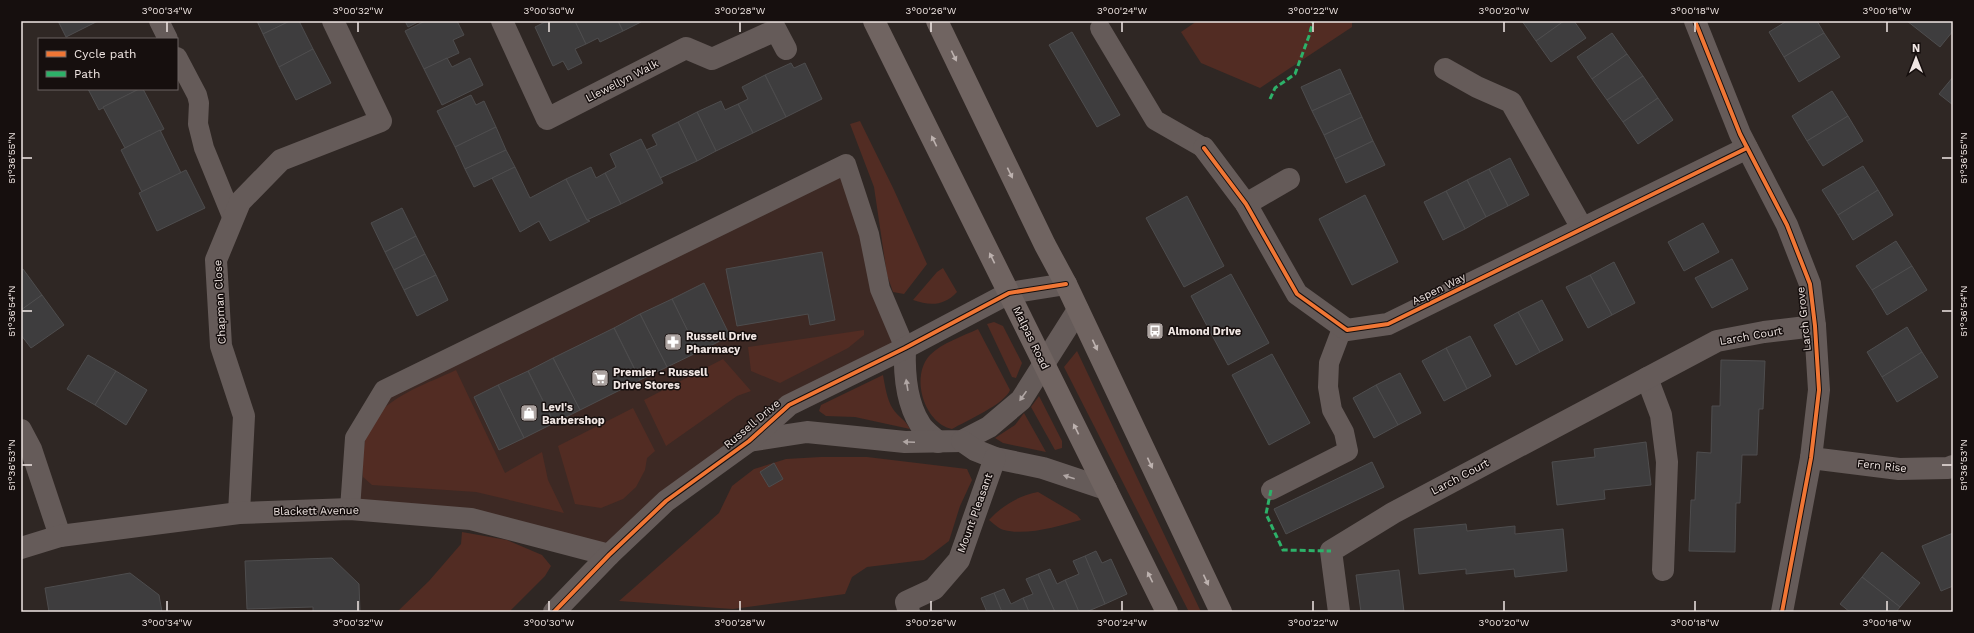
<svg xmlns="http://www.w3.org/2000/svg" width="1974" height="633" font-family="'Work Sans',sans-serif">
<style>
.built{fill:#3d2924}
.green{fill:#522c23}
.building{fill:#3e3d3e;stroke:#4e4d4e}
.lines{fill:none;stroke-linecap:round;stroke-linejoin:round}
.lane{stroke:#655b59;stroke-width:20}
.street{stroke:#655b59;stroke-width:22}
.primary{stroke:#706461;stroke-width:22}
.quiet{stroke:#2db169;stroke-width:3;stroke-dasharray:6 3;stroke-linecap:butt}
.cycleway-casing{stroke:#160f0e;stroke-width:6}
.cycleway{stroke:#f07635;stroke-width:4}
.oneway{fill:#bdb2af}
.oneway2{fill:#b1a7a5}
.ticks{fill:none;stroke:#f0e6e3;stroke-width:1.5}
.labels{text-anchor:middle;dominant-baseline:central;stroke-width:3;stroke-linejoin:round;paint-order:stroke}
.street-label{font-size:11px;fill:#f0e6e3;stroke:#160f0e}
.poi-label{font-size:11px;font-weight:bold;fill:#f0e6e3;stroke:#160f0e;text-anchor:start}
.neatline{fill:none;stroke:#f0e6e3;stroke-width:1.5}
.ticks-label{font-size:10px;text-anchor:middle;fill:#f0e6e3}
</style>
<rect width="100%" height="100%" fill="#2f2724"/>
<path class="built" d="M846,164l59,184 -116,57 -180,150 -138,-36 -121,-10 5,-71 29,-48z"/>
<g class="green">
<path d="M1197,21h155v6l-92,61 -59,-25 -20,-31z"/>
<path d="M860,121l34,69 33,74 -23,30 -11,-2 -6,-17 -13,-88 -24,-63z"/>
<path d="M943,268l14,24c-13,14 -27,14 -44,8l24,-28z"/>
<path d="M994,322l9,4 19,37 -6,15 -4,-1 -25,-53z"/>
<path d="M978,329l32,61c-5,14 -44,31 -58,39 -28,-6 -42,-53 -22,-74 12,-12 33,-19 48,-26z"/>
<path d="M864,330v5l-16,13 -68,35 -29,-12 -3,-24z"/>
<path d="M1077,351l124,261h-12l-125,-245z"/>
<path d="M723,359l28,32 -14,5 -71,50 -22,-46z"/>
<path d="M456,370l49,103 37,-21 6,28 16,33 -88,-21 -104,-7 -9,-8c-1,-18 0,-43 11,-58 19,-25 55,-36 82,-49z"/>
<path d="M883,375c2,11 4,25 10,34 5,8 13,11 17,20l-55,-12 -29,-1 -7,-5 2,-6z"/>
<path d="M1039,396l23,45v7l-7,2 -24,-43z"/>
<path d="M633,408l22,43 -8,7 -2,12 -9,17 -13,12 -22,9 -26,-4 -17,-58z"/>
<path d="M1024,413l22,39 -43,-9 -8,-5 20,-13z"/>
<path d="M821,457h46l100,12 5,11 -12,26 -11,35 -25,19 -57,7 -15,10 -7,17 -112,15 -114,-8 100,-88 13,-27 22,-17 32,-10z"/>
<path d="M1038,492l39,23 4,5c-22,6 -54,16 -77,10 -5,-1 -11,-7 -15,-10 14,-15 29,-24 49,-28z"/>
<path d="M462,532l45,8 35,15 9,11 -6,10 -36,36h-112l32,-31 32,-37z"/>
</g>
<g class="building">
<path d="M58,21h40l-32,16z"/>
<path d="M257,21h33l-27,13z"/>
<path d="M290,21h9l14,28 -34,18 -16,-33z"/>
<path d="M405,21h15l-12,6z"/>
<path d="M425,21h32l7,14 -11,5 6,13 -35,16 -19,-38z"/>
<path d="M547,21h28l11,23 -11,5 7,14 -14,7 -5,-9 -10,5 -18,-39z"/>
<path d="M575,21h43l5,10 -23,11 -2,-4 -12,6z"/>
<path d="M618,21h23v1l-18,9z"/>
<path d="M1522,21h42l-28,20z"/>
<path d="M1564,21h10l12,17 -35,24 -15,-21z"/>
<path d="M1787,21h30l7,12 -40,24 -15,-25z"/>
<path d="M1907,21h46v10l-13,16z"/>
<path d="M1072,32l48,83 -23,12 -48,-82z"/>
<path d="M1612,33l15,21 -35,25 -15,-22z"/>
<path d="M1824,33l16,24 -41,25 -15,-25z"/>
<path d="M313,49l18,34 -35,17 -17,-33z"/>
<path d="M1627,54l16,22 -36,24 -15,-21z"/>
<path d="M447,58l5,9 18,-9 13,27 -41,20 -18,-36z"/>
<path d="M791,63l3,5 11,-5 17,36 -36,18 -21,-42z"/>
<path d="M1340,69l11,24 -39,18 -11,-24z"/>
<path d="M765,75l21,42 -33,16 -15,-29 10,-5 -6,-12z"/>
<path d="M1643,76l15,22 -35,24 -16,-22z"/>
<path d="M1953,77v28l-14,-11z"/>
<path d="M88,89h51l-40,21z"/>
<path d="M139,89h4l21,40 -39,19 -22,-41z"/>
<path d="M1832,91l16,25 -41,25 -15,-25z"/>
<path d="M1351,93l11,24 -38,18 -12,-24z"/>
<path d="M471,95l5,10 8,-4 12,26 -41,20 -18,-36z"/>
<path d="M1658,98l15,22 -35,24 -15,-22z"/>
<path d="M721,101l4,9 13,-6 15,29 -37,18 -19,-39z"/>
<path d="M697,112l19,39 -19,10 -19,-39z"/>
<path d="M1848,116l15,25 -40,25 -16,-25z"/>
<path d="M1362,117l11,24 -38,18 -11,-24z"/>
<path d="M678,122l19,39 -37,17 -14,-28 11,-5 -5,-10z"/>
<path d="M496,127l10,23 -41,19 -10,-22z"/>
<path d="M160,130l21,43 -39,19 -21,-42z"/>
<path d="M641,139l22,44 -42,21 -16,-31 11,-6 -6,-13z"/>
<path d="M1373,141l12,24 -39,18 -11,-24z"/>
<path d="M506,150l9,17 -41,20 -9,-18z"/>
<path d="M1510,158l19,37 -21,11 -19,-37z"/>
<path d="M1863,166l15,24 -40,25 -16,-25z"/>
<path d="M515,167l15,31 36,-19 21,41 3,1 -40,20 -11,-20 -19,11 -28,-54z"/>
<path d="M591,167l5,11 9,-5 16,31 -34,16 -21,-41z"/>
<path d="M1489,169l19,37 -22,11 -19,-37z"/>
<path d="M186,170l19,38 -48,23 -18,-38z"/>
<path d="M1467,180l19,37 -21,12 -19,-38z"/>
<path d="M1878,190l15,25 -40,25 -15,-25z"/>
<path d="M1446,191l19,38 -22,11 -19,-38z"/>
<path d="M1365,195l33,67 -46,23 -33,-66z"/>
<path d="M1187,196l37,70 -40,21 -38,-69z"/>
<path d="M402,208l14,28 -31,16 -14,-29z"/>
<path d="M1703,223l16,29 -35,19 -16,-29z"/>
<path d="M416,236l9,18 -31,16 -9,-18z"/>
<path d="M1896,241l16,25 -40,24 -16,-24z"/>
<path d="M822,252l13,68 -25,5 -2,-11 -71,12 -11,-57z"/>
<path d="M425,254l11,21 -32,15 -10,-20z"/>
<path d="M1732,259l16,30 -36,19 -17,-30z"/>
<path d="M1614,262l21,41 -23,12 -22,-40z"/>
<path d="M1912,266l15,24 -40,25 -15,-25z"/>
<path d="M23,269l19,26 -21,15v-40z"/>
<path d="M1231,274l38,69 -41,22 -37,-69z"/>
<path d="M436,275l12,25 -31,16 -13,-26z"/>
<path d="M1590,275l22,40 -24,13 -22,-41z"/>
<path d="M704,283l26,53 -32,16 -26,-53z"/>
<path d="M42,295l22,30 -33,23 -10,-13v-25z"/>
<path d="M672,299l26,53 -31,15 -27,-53z"/>
<path d="M1542,300l21,40 -23,12 -22,-40z"/>
<path d="M1518,312l22,40 -24,13 -22,-40z"/>
<path d="M640,314l27,53 -27,13 -26,-52z"/>
<path d="M1907,327l15,25 -40,25 -15,-25z"/>
<path d="M614,328l26,52 -60,30 -27,-52z"/>
<path d="M1470,336l21,40 -24,13 -21,-41z"/>
<path d="M1446,348l21,41 -23,12 -22,-40z"/>
<path d="M1922,352l16,25 -41,25 -15,-25z"/>
<path d="M1272,354l38,69 -41,22 -37,-70z"/>
<path d="M88,355l28,16 -21,34 -28,-16z"/>
<path d="M553,358l27,52 -26,13 -26,-52z"/>
<path d="M1721,360l44,1 -2,48h-4l-2,46h-15l-2,48h-4l-1,49 -46,-1 2,-51h4l2,-48 14,1 1,-47h8z"/>
<path d="M116,371l31,19 -21,35 -31,-20z"/>
<path d="M528,371l26,52 -30,15 -26,-53z"/>
<path d="M1400,373l21,40 -23,12 -22,-40z"/>
<path d="M498,385l26,53 -25,12 -25,-53z"/>
<path d="M1376,385l22,40 -24,13 -21,-40z"/>
<path d="M1646,442l5,43 -47,5 1,9 -48,6 -5,-43 43,-5 -1,-8z"/>
<path d="M1372,462l12,25 -98,47 -12,-25z"/>
<path d="M774,463l9,16 -14,8 -9,-15z"/>
<path d="M1466,524l1,7 48,-5v8l48,-5 4,42 -52,6 -1,-8 -48,5v-5l-47,5 -5,-45z"/>
<path d="M1953,533v53l-12,5 -19,-45z"/>
<path d="M1096,551l6,12 9,-4 16,35 -22,10 -20,-48z"/>
<path d="M1882,552l38,31 -20,24 -38,-30z"/>
<path d="M1085,556l20,48 -19,8h-7l-14,-32 14,-6 -6,-13z"/>
<path d="M332,558l27,26 1,28h-47v-5l-66,2 -2,-48z"/>
<path d="M1050,569l7,15 8,-4 14,32h-24l-17,-38z"/>
<path d="M1399,570l5,42h-43l-5,-37z"/>
<path d="M130,573l29,22 3,17h-113l-4,-24z"/>
<path d="M1038,574l17,38h-26l-6,-14 10,-4 -7,-15z"/>
<path d="M1862,577l38,30 -4,5h-46l-10,-8z"/>
<path d="M1004,589l7,15 12,-6 6,14h-27l-8,-19z"/>
<path d="M994,593l8,19h-15l-6,-14z"/>
</g>
<g class="lines">
<g class="lane">
<path d="M159,21l9,18"/>
<path d="M1100,28l55,92 49,28"/>
<path d="M177,57l20,38 2,8 -1,21 6,24 29,71"/>
<path d="M1271,490l77,-39 -4,-19 -12,-22 -4,-23 1,-24 14,-37"/>
<path d="M350,509l5,-71 29,-48 462,-226 23,70 11,55 25,59"/>
</g>
<g class="street">
<path d="M502,21l45,98 139,-71 26,11 64,-29 10,19"/>
<path d="M1695,21l45,113 47,91 23,59 5,42 4,64 -8,68 -29,154"/>
<path d="M1445,69l32,18 34,15 71,126"/>
<path d="M1204,148l42,56 51,90 50,36 41,-6 359,-176"/>
<path d="M1246,204l43,-25"/>
<path d="M905,348c-1,26 1,54 15,76 4,7 12,12 18,18"/>
<path d="M1647,378l14,37 6,47 -4,108"/>
<path d="M21,430l10,19 29,87"/>
<path d="M749,441l58,-9 98,10 57,-1 27,-14 32,-27 57,-90"/>
<path d="M962,441l13,9 20,8 48,10 63,21"/>
<path d="M1811,458l88,11 49,-1 5,-2"/>
<path d="M239,513l5,-97 -23,-70 -5,-86 24,-58 41,-42 100,-39 -48,-100"/>
<path d="M21,548l39,-12 179,-23 111,-4 121,10 138,36"/>
<path d="M554,612l55,-57 57,-54 83,-60 40,-36 116,-57 104,-55 57,-9"/>
<path d="M909,612l-3,-10 28,-13 25,-29 36,-102"/>
<path d="M1339,612l-8,-61 62,-38 324,-172 47,-9 51,-6"/>
</g>
<g class="primary">
<path d="M874,21l293,591"/>
<path d="M937,21l108,224 21,39 155,328"/>
</g>
<g class="quiet">
<path d="M1270,99l5,-11 20,-14 14,-38 4,-15"/>
<path d="M1271,490l-5,24 17,36 48,1"/>
</g>
<defs>
<g id="cycleway">
<path d="M1695,21l45,113 47,91 23,59 5,42 4,64 -8,68 -29,154"/>
<path d="M1204,148l42,56 51,90 50,36 41,-6 359,-176"/>
<path d="M554,612l55,-57 57,-54 83,-60 40,-36 116,-57 104,-55 57,-9"/>
</g>
</defs>
<use href="#cycleway" class="cycleway-casing"/>
<use href="#cycleway" class="cycleway"/>
</g>
<defs><path id="oneway-solid" d="M-6-.8H1V-3.2L6.5 0L1 3.2V.8H-6Z"/></defs>
<g class="oneway">
<use href="#oneway-solid" transform="translate(954 56) rotate(64)"/>
<use href="#oneway-solid" transform="translate(934 141) rotate(-116)"/>
<use href="#oneway-solid" transform="translate(1010 173) rotate(64)"/>
<use href="#oneway-solid" transform="translate(992 258) rotate(-116)"/>
<use href="#oneway-solid" transform="translate(1095 345) rotate(65)"/>
<use href="#oneway-solid" transform="translate(1076 429) rotate(-116)"/>
<use href="#oneway-solid" transform="translate(1150 463) rotate(65)"/>
<use href="#oneway-solid" transform="translate(1150 577) rotate(-116)"/>
<use href="#oneway-solid" transform="translate(1206 580) rotate(65)"/>
</g>
<g class="oneway2">
<use href="#oneway-solid" transform="translate(907 385) rotate(-99)"/>
<use href="#oneway-solid" transform="translate(1023 396) rotate(125)"/>
<use href="#oneway-solid" transform="translate(909 442) rotate(-178)"/>
<use href="#oneway-solid" transform="translate(1069 477) rotate(-162)"/>
</g>
<path class="ticks" d="M167,22v10M358,22v10M549,22v10M740,22v10M931,22v10M1122,22v10M1313,22v10M1504,22v10M1695,22v10M1887,22v10M22,158h10M1942,158h10M22,311h10M1942,311h10M22,465h10M1942,465h10M167,601v10M358,601v10M549,601v10M740,601v10M931,601v10M1122,601v10M1313,601v10M1504,601v10M1695,601v10M1887,601v10"/>
<defs>
<symbol id="bus-square" viewBox="-11 -11 22 22"><rect x="-9" y="-9" width="18" height="18" rx="4" fill="#aca3a0" stroke="#160f0e"/><path d="M-5-6H5V4H4V6H2V4H-2V6H-4V4H-5ZM-3.5-4V0h7V-4ZM-3.5 1.2v1.5H-2V1.2ZM2 1.2v1.5H3.5V1.2Z" fill="#fff"/></symbol>
<symbol id="pharmacy-square" viewBox="-11 -11 22 22"><rect x="-9" y="-9" width="18" height="18" rx="4" fill="#aca3a0" stroke="#160f0e"/><path d="M-2-6h4v4h4v4h-4v4h-4v-4h-4v-4h4Z" fill="#fff"/></symbol>
<symbol id="supermarket-square" viewBox="-11 -11 22 22"><rect x="-9" y="-9" width="18" height="18" rx="4" fill="#aca3a0" stroke="#160f0e"/><path d="M-6-5.5h2.5l.6 2H6L4.5 2H-2.5L-4.4-4H-6ZM-1.5 3.2a1.3 1.3 0 1 0 .1 0ZM3 3.2a1.3 1.3 0 1 0 .1 0Z" fill="#fff"/></symbol>
<symbol id="shop-square" viewBox="-11 -11 22 22"><rect x="-9" y="-9" width="18" height="18" rx="4" fill="#aca3a0" stroke="#160f0e"/><path d="M-5-2.5h2.3a2.7 3.5 0 0 1 5.4 0H5L5.5 6h-11ZM-1.5-2.5h3a1.5 2.3 0 0 0-3 0Z" fill="#fff"/></symbol>
</defs>
<g fill-rule="evenodd">
<use href="#bus-square" x="1145" y="321" width="20" height="20"/>
<use href="#pharmacy-square" x="663" y="332" width="20" height="20"/>
<use href="#supermarket-square" x="590" y="368" width="20" height="20"/>
<use href="#shop-square" x="519" y="403" width="20" height="20"/>
</g>
<g class="labels">
<g class="street-label">
<text transform="translate(622 81) rotate(-27)">Llewellyn Walk</text>
<text transform="translate(1439 289) rotate(-26)">Aspen Way</text>
<text transform="translate(220 302) rotate(-93)">Chapman Close</text>
<text transform="translate(1804 319) rotate(-96)">Larch Grove</text>
<text transform="translate(1751 336) rotate(-10)">Larch Court</text>
<text transform="translate(1031 338) rotate(64)">Malpas Road</text>
<text transform="translate(752 424) rotate(-40)">Russell Drive</text>
<text transform="translate(1882 466) rotate(6)">Fern Rise</text>
<text transform="translate(1460 477) rotate(-28)">Larch Court</text>
<text transform="translate(316 511) rotate(-1)">Blackett Avenue</text>
<text transform="translate(975 513) rotate(-70)">Mount Pleasant</text>
</g>
<g class="poi-label">
<text x="1168" y="331">Almond Drive</text>
<text x="686" y="336">Russell Drive<tspan x="686" dy="13">Pharmacy</tspan></text>
<text x="613" y="372">Premier - Russell<tspan x="613" dy="13">Drive Stores</tspan></text>
<text x="542" y="407">Levi's<tspan x="542" dy="13">Barbershop</tspan></text>
</g>
</g>
<rect width="1974" height="633" fill="none" stroke="#160f0e" stroke-width="44"/>
<rect x="38" y="38" width="140" height="52" fill="#160f0e" stroke="#6d6563"/>
<rect x="46" y="51" width="20" height="6" fill="#f07635" stroke="#6d6563"/>
<text x="74" y="58" font-size="12" fill="#f0e6e3">Cycle path</text>
<rect x="46" y="71" width="20" height="6" fill="#2db169" stroke="#6d6563"/>
<text x="74" y="78" font-size="12" fill="#f0e6e3">Path</text>
<g transform="translate(1916 58)" stroke="#160f0e" stroke-width="3" paint-order="stroke">
<path d="M0-3L7 15L0 10L-7 15Z" fill="#f0e6e3"/>
<text y="-6" font-size="11" font-weight="bold" text-anchor="middle" fill="#f0e6e3">N</text>
</g>
<rect x="22" y="22" width="1930" height="589" class="neatline"/>
<g class="ticks-label">
<text x="167" y="14">3°00'34"W</text>
<text x="358" y="14">3°00'32"W</text>
<text x="549" y="14">3°00'30"W</text>
<text x="740" y="14">3°00'28"W</text>
<text x="931" y="14">3°00'26"W</text>
<text x="1122" y="14">3°00'24"W</text>
<text x="1313" y="14">3°00'22"W</text>
<text x="1504" y="14">3°00'20"W</text>
<text x="1695" y="14">3°00'18"W</text>
<text x="1887" y="14">3°00'16"W</text>
<text transform="translate(11 158) rotate(-90)" y="4">51°36'55"N</text>
<text transform="translate(1963 158) rotate(-90)" y="4">51°36'55"N</text>
<text transform="translate(11 311) rotate(-90)" y="4">51°36'54"N</text>
<text transform="translate(1963 311) rotate(-90)" y="4">51°36'54"N</text>
<text transform="translate(11 465) rotate(-90)" y="4">51°36'53"N</text>
<text transform="translate(1963 465) rotate(-90)" y="4">51°36'53"N</text>
<text x="167" y="626">3°00'34"W</text>
<text x="358" y="626">3°00'32"W</text>
<text x="549" y="626">3°00'30"W</text>
<text x="740" y="626">3°00'28"W</text>
<text x="931" y="626">3°00'26"W</text>
<text x="1122" y="626">3°00'24"W</text>
<text x="1313" y="626">3°00'22"W</text>
<text x="1504" y="626">3°00'20"W</text>
<text x="1695" y="626">3°00'18"W</text>
<text x="1887" y="626">3°00'16"W</text>
</g>
</svg>
